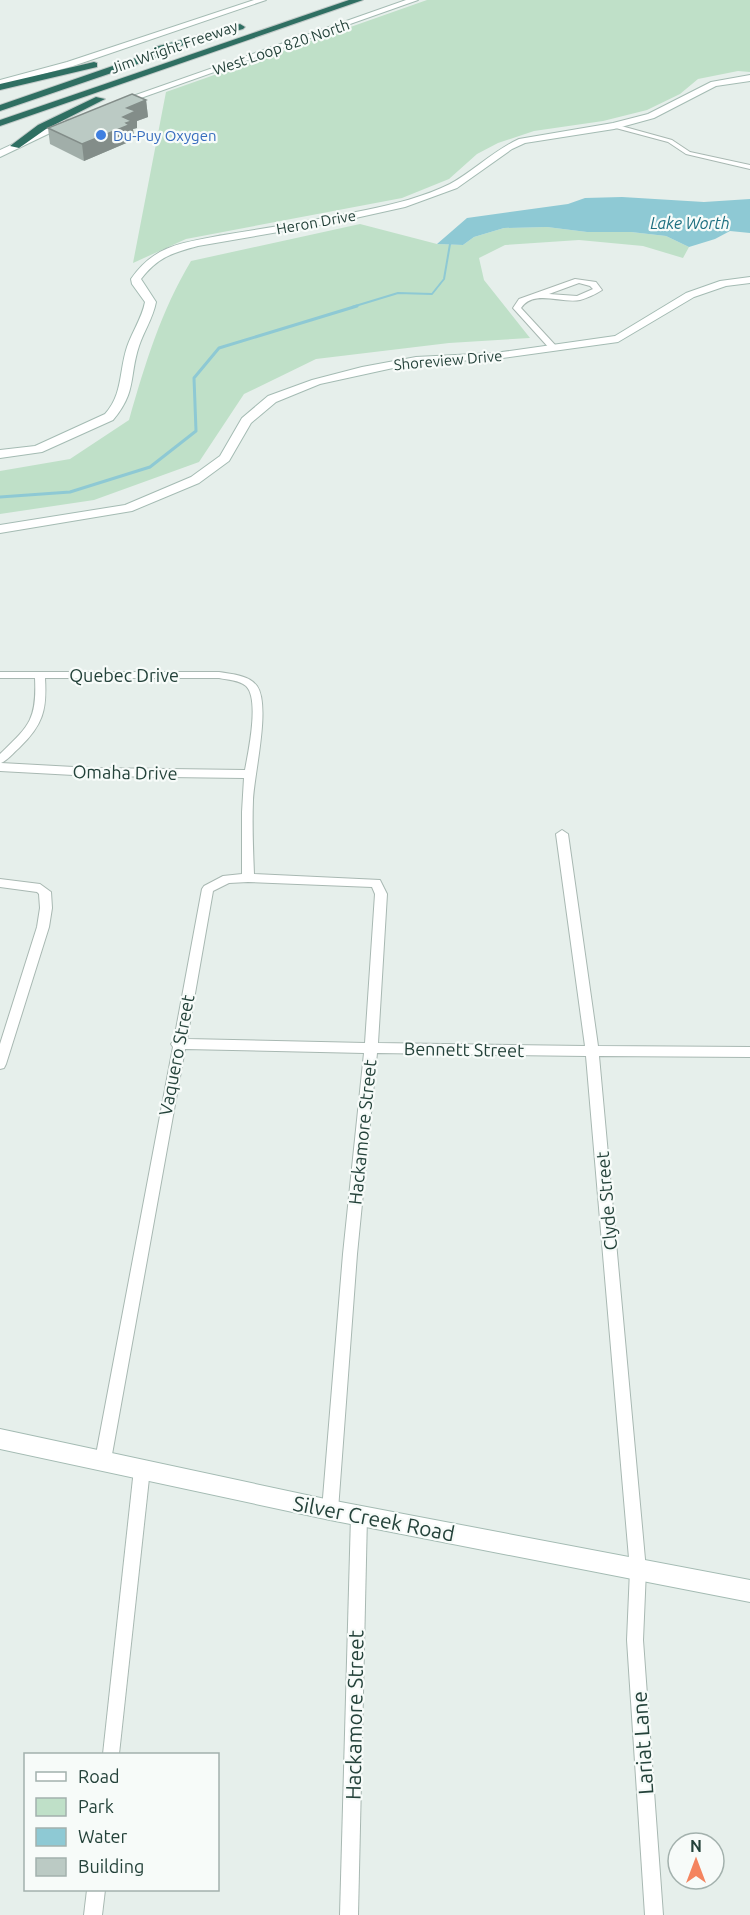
<svg xmlns="http://www.w3.org/2000/svg" width="750" height="1915" font-family="Ubuntu,sans-serif">
<style>
.green{fill:#bfe0c8}
.water{fill:#8ec9d4}
.lines{fill:none;stroke-linecap:round;stroke-linejoin:round}
.stream-far1{stroke:#8ec9d4;stroke-width:2}
.stream{stroke:#8ec9d4;stroke-width:3}
.street-casing{stroke:#a8b8b2;stroke-width:2}
.secondary-casing{stroke:#a4bbb3;stroke-width:2}
.highway-casing{stroke:#c2cac8;stroke-width:2}
.street{fill:#fff;fill-rule:evenodd}
.secondary{fill:#fff;fill-rule:evenodd}
.highway{fill:#2f6f62;fill-rule:evenodd}
.wall{fill:#a1aea9}
.shaded-wall{fill:#838d89}
.building{fill:#bbcac4;stroke:#838d89;stroke-width:1.5}
.shop-dot{fill:#3f7fe0;stroke:#f7fbf9;stroke-width:2}
.labels{text-anchor:middle;dominant-baseline:central;stroke-width:4.5;stroke-linejoin:round;paint-order:stroke}
.far-street-label{font-size:15px;fill:#24423a;stroke:#f7fbf9}
.far-shop-label{font-size:15px;fill:#366cbe;stroke:#f7fbf9;text-anchor:start}
.far-water-label{font-size:16px;font-style:italic;fill:#1c6f80;stroke:#f7fbf9}
.street-label{font-size:18px;fill:#24423a;stroke:#f7fbf9}
.near-street-label{font-size:21px;fill:#24423a;stroke:#f7fbf9}
</style>
<rect width="100%" height="100%" fill="#e6efeb"/>
<g class="green">
<path d="M427,0h323v72l-12,-1 -40,8 -18,15 -33,16 -44,11 -69,10 -36,12 -21,11 -28,25 -47,19 -216,41 -53,24 33,-171z"/>
<path d="M360,224l77,20 26,1 11,-8 30,-9 43,-1 40,5h44l35,4 23,11 -6,11 -40,-12 -64,-6 -74,5 -26,13 5,22 46,58 -81,5 -133,16 -72,35 -45,68 -105,38 -94,14v-43l70,-12 59,-39c16,-56 32,-109 62,-159z"/>
</g>
<path class="water" d="M622,197l82,5 46,-3v34l-20,-2 -15,8 -26,8 -23,-11 -35,-4h-44l-40,-5 -43,1 -30,9 -11,8 -26,-1 30,-26 101,-14 17,-6z"/>
<g class="lines">
<path class="stream-far1" d="M352,307l46,-14 34,1 12,-15 6,-35 3,-2"/>
<path class="stream" d="M0,497l70,-5 80,-25 46,-36 -2,-53 25,-30 138,-42"/>
<defs>
<g id="street">
<path d="M614,124l58,16 18,12 60,13v4l-64,-15 -18,-12 -56,-15 -1,-1z"/>
<path d="M575,279l21,3 6,8c-6,4 -15,8 -22,10 -18,4 -46,-11 -59,8l36,39 -7,2 -37,-41 6,-9zM579,283l11,3 3,3 -16,7 -28,-2z"/>
<path d="M0,672h219c12,2 30,3 38,14 14,20 -3,88 -4,114 -1,25 0,49 1,74l126,6 7,14 -9,149 207,3 -29,-212 6,-4 6,4 30,212 152,1v10l-151,-1 47,514 -3,70 20,275h-18l-18,-275 3,-70 -44,-514 -209,-3 -20,201 -19,256 -3,5 -5,2 -5,-2 -3,-5 21,-256 21,-201 -179,-4 -74,411 -3,5 -5,2 -5,-2 -3,-5 78,-413 -2,-3 3,-4 28,-151 2,-3 19,-10 19,-2v-62l2,-34 -152,-2 -92,-5v-17c29,-28 37,-34 35,-76h-35zM45,678h174c9,2 20,2 27,8 14,13 2,67 -1,84l-153,-2 -91,-5c7,-3 12,-10 18,-15 24,-23 28,-38 26,-70zM248,882l124,5 3,7 -10,149 -178,-4 26,-148 16,-8z"/>
<path d="M0,879l40,5 11,8 1,16 -3,19 -43,137 -2,4 -4,1v-25l37,-117 3,-19 -1,-14 -2,-2 -37,-5z"/>
<path d="M142,1462l5,2 3,5 -31,285h-16l31,-285 3,-5z"/>
<path d="M359,1509l5,2 3,5 -9,399h-18l11,-399 3,-5z"/>
<path d="M87,1890h18l-3,25h-18z"/>
</g>
<g id="secondary">
<path d="M254,0h12l-193,66 -73,20v-6l67,-18z"/>
<path d="M406,0h12l-297,105 -8,-2z"/>
<path d="M750,75v6l-34,5 -62,32 -40,11 -89,14 -13,6 -55,39 -52,19 -63,14 -144,25c-26,7 -40,11 -57,33l15,23c-3,16 -12,29 -17,44 -10,30 -2,46 -26,74l-71,32 -42,6v-8l35,-4 70,-32c18,-20 14,-43 22,-67 5,-15 15,-29 18,-45l-13,-18 -1,-5c23,-33 49,-36 87,-43 49,-8 99,-16 148,-26 28,-6 58,-13 84,-26 24,-13 43,-33 69,-45l94,-16 35,-9 63,-32z"/>
<path d="M65,120l8,2 -73,35v-7z"/>
<path d="M750,277v6l-24,3 -32,11 -76,45 -123,17 -79,4 -96,21 -44,18 -25,21 -22,38 -30,22 -67,28 -132,22v-8l125,-20 66,-28 29,-21 22,-38 26,-22 44,-16 50,-13 54,-10 79,-4 120,-17 71,-43 34,-12z"/>
<path d="M0,1429l330,71 420,80v22l-420,-82 -330,-71z"/>
</g>
<g id="highway">
<path d="M349,0h14l-363,126v-6z"/>
<path d="M240,24l5,3 -2,2 -70,19v4l-173,59v-6l156,-54 -3,-2 2,-2z"/>
<path d="M94,62l3,1v4l-97,23v-6z"/>
<path d="M96,97l9,2 -59,30 -27,19 -9,-2 28,-21z"/>
</g>
</defs>
<use href="#street" class="street-casing"/>
<use href="#secondary" class="secondary-casing"/>
<use href="#highway" class="highway-casing"/>
<use href="#street" class="street"/>
<use href="#secondary" class="secondary"/>
<use href="#highway" class="highway"/>
</g>
<path class="wall" d="M146,100l2,17 -11,4v7l-4,1 1,8 -3,2v2l-47,20 -34,-17 -2,-16z"/>
<path class="shaded-wall" d="M146,100l2,17 -11,4v7l-4,1 1,8 -3,2v2l-47,20 -2,-17 45,-36z"/>
<path class="building" d="M132,94l14,6 -19,8 9,3 -13,6 9,4 -6,2 3,2 -47,19 -34,-16z"/>
<circle class="shop-dot" cx="101" cy="135" r="6"/>
<g class="labels">
<g class="far-street-label">
<text transform="translate(174 47) rotate(-19)">Jim Wright Freeway</text>
<text transform="translate(281 47) rotate(-19)">West Loop 820 North</text>
<text transform="translate(316 222) rotate(-10)">Heron Drive</text>
<text transform="translate(448 360) rotate(-5)">Shoreview Drive</text>
</g>
<g class="far-shop-label">
<text x="113" y="135">Du-Puy Oxygen</text>
</g>
<g class="far-water-label">
<text x="690" y="223">Lake Worth</text>
</g>
<g class="street-label">
<text x="124" y="675">Quebec Drive</text>
<text transform="translate(125 772) rotate(1)">Omaha Drive</text>
<text transform="translate(464 1049) rotate(1)">Bennett Street</text>
<text transform="translate(176 1055) rotate(-79)">Vaquero Street</text>
<text transform="translate(362 1132) rotate(-84)">Hackamore Street</text>
<text transform="translate(606 1201) rotate(-95)">Clyde Street</text>
</g>
<g class="near-street-label">
<text transform="translate(374 1518) rotate(11)">Silver Creek Road</text>
<text transform="translate(354 1715) rotate(-89)">Hackamore Street</text>
<text transform="translate(642 1743) rotate(-94)">Lariat Lane</text>
</g>
</g>
<rect x="24" y="1753" width="195" height="138" fill="#f7fbf9" stroke="#a3b1ad" stroke-width="1.5"/>
<rect x="36" y="1772" width="30" height="9" fill="#ffffff" stroke="#a3b1ad" stroke-width="1.5"/>
<text x="78" y="1783" font-size="18" fill="#24423a">Road</text>
<rect x="36" y="1798" width="30" height="18" fill="#bfe0c8" stroke="#a3b1ad" stroke-width="1.5"/>
<text x="78" y="1813" font-size="18" fill="#24423a">Park</text>
<rect x="36" y="1828" width="30" height="18" fill="#8ec9d4" stroke="#a3b1ad" stroke-width="1.5"/>
<text x="78" y="1843" font-size="18" fill="#24423a">Water</text>
<rect x="36" y="1858" width="30" height="18" fill="#bbcac4" stroke="#a3b1ad" stroke-width="1.5"/>
<text x="78" y="1873" font-size="18" fill="#24423a">Building</text>
<g transform="translate(696 1861)"><circle r="28" fill="#f7fbf9" stroke="#a3b1ad" stroke-width="1.5"/>
<path d="M0-4.5L10 22L0 15L-10 22Z" fill="#f4845f"/>
<text y="-9" font-size="16" font-weight="bold" text-anchor="middle" fill="#24423a">N</text>
</g>
</svg>
